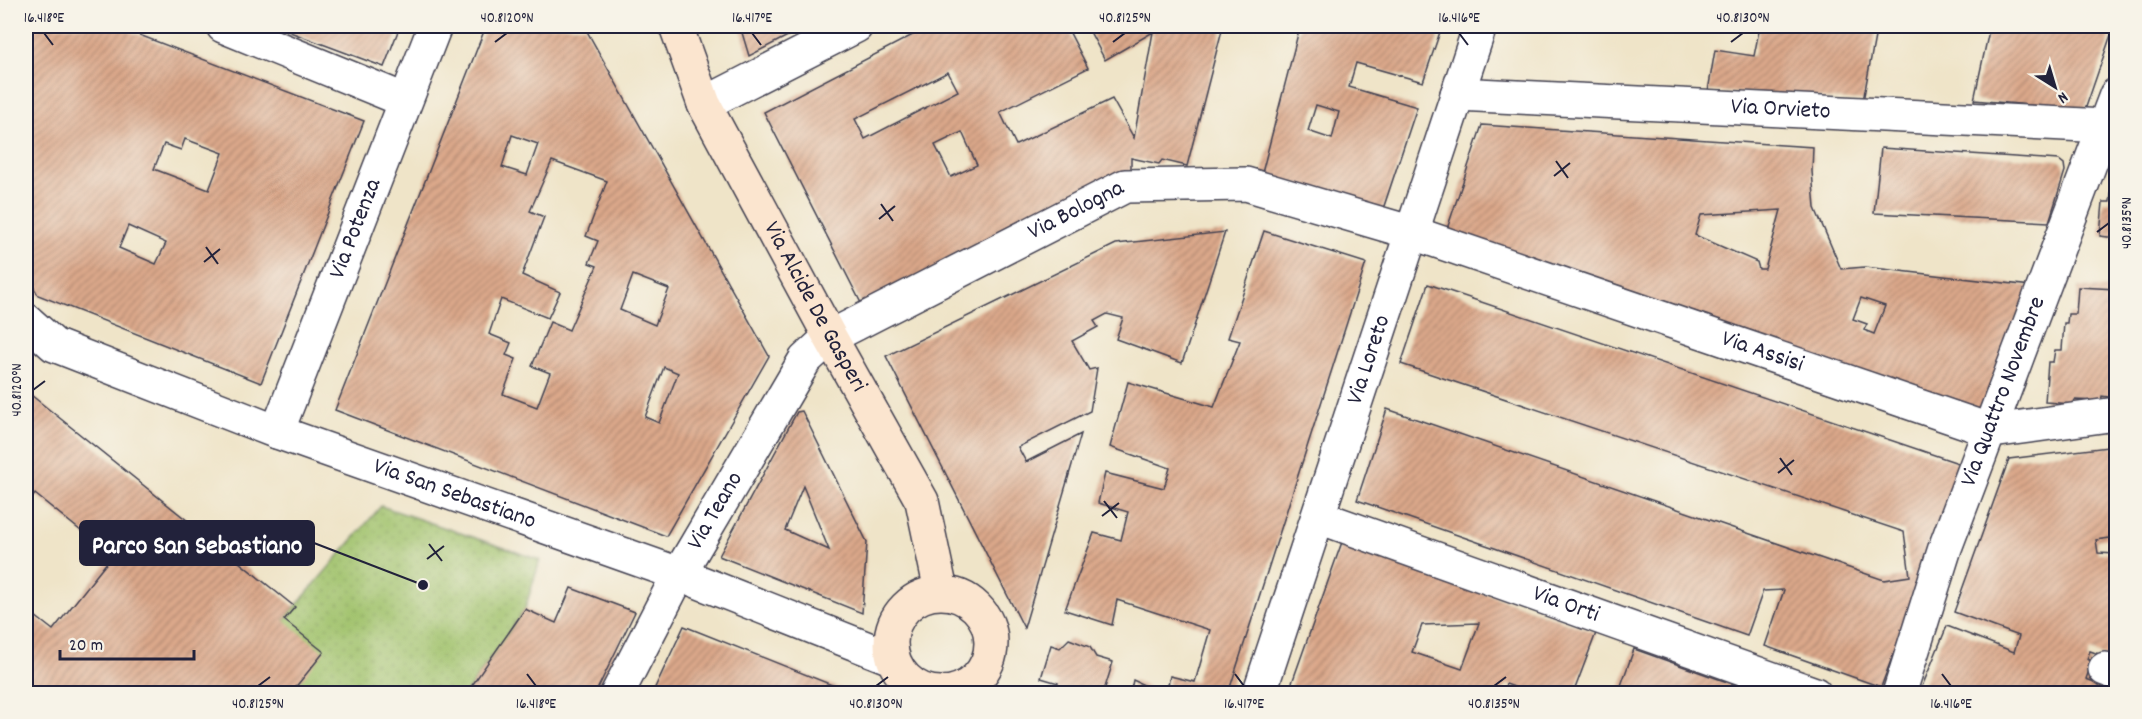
<svg xmlns="http://www.w3.org/2000/svg" width="2142" height="719" font-family="Dekko,sans-serif">
<style>
.park{fill:url(#park-dots);stroke:#617254;stroke-width:1.5}
.building{fill:url(#building-hatch);fill-rule:evenodd}
.lines{fill:none;stroke-linecap:round;stroke-linejoin:round}
.street-casing{stroke:#413f50;stroke-width:36}
.secondary-casing{stroke:#413f50;stroke-width:36}
.street{stroke:#fff;stroke-width:33}
.secondary{stroke:#fbe5cf;stroke-width:33}
.ticks{fill:none;stroke:#22223b;stroke-width:2}
.labels{text-anchor:middle;dominant-baseline:central;stroke-width:5;stroke-linejoin:round;paint-order:stroke}
.street-label{font-size:24px;fill:#22223b;stroke:#f7f3e8}
.leader{fill:none;stroke:#22223b;stroke-width:2}
.callout-dot{fill:#22223b;stroke:#f7f3e8;stroke-width:2}
.callout{fill:#22223b;stroke:#22223b;stroke-width:2}
.callout-label{font-size:26px;text-anchor:middle;font-weight:bold;fill:#fff}
.neatline{fill:none;stroke:#22223b;stroke-width:2}
.ticks-label{font-size:15px;text-anchor:middle;fill:#22223b}
</style>
<defs>
<pattern id="park-dots" width="8" height="8" patternUnits="userSpaceOnUse" patternTransform="scale(1.5)"><rect width="8" height="8" fill="#a0c26c"/><path d="M2 2h.1M6 6h.1" fill="none" stroke="#8aa65e" stroke-width="1.8" stroke-linecap="round"/></pattern>
<pattern id="building-hatch" width="6" height="6" patternUnits="userSpaceOnUse" patternTransform="scale(1.5)"><rect width="6" height="6" fill="#dba88a"/><path d="M-1 1l2-2M0 6l6-6M5 7l2-2" fill="none" stroke="#b18872"/></pattern>
</defs>
<rect width="100%" height="100%" fill="#f7f3e8"/>
<filter id="ink" filterUnits="userSpaceOnUse"><feTurbulence type="fractalNoise" baseFrequency=".0167" numOctaves="2"/><feDisplacementMap in="SourceGraphic" scale="12" xChannelSelector="R" yChannelSelector="G"/><feConvolveMatrix kernelMatrix="1 2 1 2 8 2 1 2 1" color-interpolation-filters="sRGB"/></filter>
<filter id="wash" filterUnits="userSpaceOnUse"><feTurbulence type="fractalNoise" baseFrequency=".008" numOctaves="4" result="noise"/><feDisplacementMap in="SourceGraphic" scale="24" xChannelSelector="R" yChannelSelector="G"/><feGaussianBlur stdDeviation="1.35" result="paint"/><feColorMatrix in="noise" values="0 0 0 0 0 0 0 0 0 0 0 0 0 0 0 0 0 1.4 0 .05"/><feComposite in="paint" operator="in"/></filter>
<g filter="url(#wash)">
<rect width="100%" height="100%" fill="#efe4c8"/>
<path class="park" d="M381,506l159,54 -15,49 -59,84h-176l-6,-73z"/>
<g id="blocks">
<g class="building">
<path d="M26,26h90l248,95 -103,262 -223,-88 -12,-22zM185,139l38,14 -14,37 -55,-21 10,-25 17,6zM128,226l38,17 -10,21 -37,-16z"/>
<path d="M274,26h126l-16,41z"/>
<path d="M486,26h98l185,330 -103,180 -331,-126zM512,135l26,9 -11,31 -25,-8zM552,161l55,20 -21,55 12,5 -9,22 8,3 -28,64 -19,-8 -18,44 18,7 -13,34 -34,-13 13,-35 -10,-4 5,-12 -22,-9 12,-35 47,19 12,-26 -38,-17 22,-58 -14,-6zM633,275l36,14 -14,36 -35,-15zM664,367l14,6 -19,50 -14,-6z"/>
<path d="M740,26h67l-58,30z"/>
<path d="M930,26h154l-14,7 18,35 -88,44 16,33 96,-46 22,39 19,-106 -48,28 -18,-34h136l-36,140 -25,-6 -3,4 -28,-6v13l-269,134 -98,-193zM948,72l10,19 -93,48 -10,-20zM962,132l15,33 -26,12 -16,-32z"/>
<path d="M1300,26h142l-19,56 -67,-19 -7,24 68,20 -35,105 -120,-39zM1316,105l23,7 -7,27 -24,-8z"/>
<path d="M1760,26h117l-14,75 -155,-10 7,-41 39,6z"/>
<path d="M1990,26h124l-29,84 -111,-10z"/>
<path d="M1482,125l331,22 -1,24 3,37 26,61 24,-2 166,19 -47,129 -540,-177zM1781,210l-16,59h-6l-2,-7 -62,-27 6,-20zM1861,298l24,8 -11,28 -10,-4 3,-6 -14,-5z"/>
<path d="M1881,148l178,12 5,4 1,7 -16,51 -175,-9z"/>
<path d="M2113,180l3,1v57l-16,-2 3,-34h7z"/>
<path d="M1264,231l102,32 -138,431h-62l4,-18 25,6 15,-52 -93,-30 -5,25 -47,-15 29,-77 27,7 7,-28 -30,-9 7,-30 59,15 6,-20 -60,-21 18,-65 86,25 26,-66 -12,-3z"/>
<path d="M1225,232l-43,131 -66,-24 7,-21 -16,-4 -13,7 4,6 -26,14 17,29 8,-2 -7,43 -72,36 8,15 55,-28 -57,194 -138,-272 230,-112z"/>
<path d="M1428,284l536,181 -83,222 -116,-41 19,-56 -21,1 -16,45 -390,-136 30,-91 497,171 26,-4 -6,-44 -503,-168z"/>
<path d="M2078,287l38,2v109l-14,-2 -1,5 -26,-1 -2,4 -28,-2 3,-40h5l2,-12h7l2,-27h3l1,-9h8z"/>
<path d="M26,391l269,216 -11,13 40,32 -34,42h-264v-85l27,21 59,-74 -77,-62 -9,12z"/>
<path d="M802,411l65,131 -5,71 -143,-57 78,-144zM803,486l26,64 -44,-20z"/>
<path d="M2116,446v91l-20,3 2,13 18,1v106l-26,-9 -3,8 5,2 -6,18 30,11v4h-197l28,-68 67,26 5,-16 -65,-24 55,-153z"/>
<path d="M1342,542l254,91 -23,61h-40l-27,-10 -4,10h-214zM1479,623l-17,46 -50,-17 10,-27z"/>
<path d="M571,588l64,24 -40,82h-129l59,-85 31,14z"/>
<path d="M684,626l168,67v1h-200z"/>
<path d="M1069,639l21,8 6,10 17,5 -10,32h-49l4,-11 -17,-5 10,-33 9,3z"/>
<path d="M1634,649l124,44v1h-140z"/>
<path d="M1133,680l30,14h-33z"/>
</g>
</g>
</g>
<g filter="url(#ink)">
<use href="#blocks" fill-opacity="0" stroke="#413f50" stroke-width="1.5"/>
<g class="lines">
<defs>
<g id="street">
<path d="M223,26l181,74"/>
<path id="s1" d="M1457,94l648,32"/>
<path d="M704,104l152,-78"/>
<path id="s2" d="M26,320l28,25 223,87 402,142 212,84"/>
<path id="s3" d="M277,432l158,-406"/>
<path id="s4" d="M1319,517l496,177"/>
<path d="M2105,669l11,4"/>
<path id="s5" d="M617,694l62,-120 126,-214 25,-23 295,-151 121,-2 167,49 579,198 124,-17"/>
<path id="s6" d="M1259,694l221,-668"/>
<path id="s7" d="M1899,694l46,-146 171,-453"/>
</g>
<g id="secondary">
<path id="s8" d="M676,26l28,78 126,233 92,164 19,90"/>
<circle cx="941" cy="643" r="50"/>
</g>
</defs>
<use href="#street" class="street-casing"/>
<use href="#secondary" class="secondary-casing"/>
<use href="#street" class="street"/>
<use href="#secondary" class="secondary"/>
</g>
</g>
<path class="ticks" d="M44,33l9,12M752,33l9,12M1459,33l9,12M495,42l12,-9M1113,42l12,-9M1731,42l12,-9M1556,161l12,17M1554,176l16,-13M881,204l12,17M879,219l16,-13M2097,232l12,-9M206,247l12,17M204,262l16,-13M33,390l12,-9M1780,458l12,17M1778,473l16,-13M1104,501l13,17M1102,516l17,-13M429,544l13,17M427,559l17,-13M527,674l9,12M1235,674l9,12M1942,674l9,12M258,686l12,-9M876,686l12,-9M1494,686l12,-9"/>
<g class="labels">
<g class="street-label">
<text stroke="none"><textPath href="#s1" startOffset="324">Via Orvieto</textPath></text>
<text stroke="none"><textPath href="#s5" startOffset="694">Via Bologna</textPath></text>
<text stroke="none"><textPath href="#s3" startOffset="218">Via Potenza</textPath></text>
<text stroke="none"><textPath href="#s8" startOffset="314">Via Alcide De Gasperi</textPath></text>
<text stroke="none"><textPath href="#s5" startOffset="1413">Via Assisi</textPath></text>
<text stroke="none"><textPath href="#s6" startOffset="352">Via Loreto</textPath></text>
<text stroke="none"><textPath href="#s7" startOffset="320">Via Quattro Novembre</textPath></text>
<text stroke="none"><textPath href="#s2" startOffset="465">Via San Sebastiano</textPath></text>
<text stroke="none"><textPath href="#s5" startOffset="208">Via Teano</textPath></text>
<text stroke="none"><textPath href="#s4" startOffset="262">Via Orti</textPath></text>
</g>
</g>
<path class="leader" d="M423 585L314 543"/>
<circle class="callout-dot" cx="423" cy="585" r="6"/>
<rect class="callout" x="80" y="521" width="234" height="44" rx="6"/>
<g class="callout-label">
<text x="197" y="553">Parco San Sebastiano</text>
</g>
<rect width="2142" height="719" fill="none" stroke="#f7f3e8" stroke-width="66"/>
<g transform="translate(2055 87) rotate(143)" stroke="#f7f3e8" stroke-width="4.5" paint-order="stroke">
<path d="M0-4.5L10 22L0 15L-10 22Z" fill="#22223b"/>
<text y="-9" font-size="16" font-weight="bold" text-anchor="middle" fill="#22223b">N</text>
</g>
<path d="M60 650v9h134v-9" fill="none" stroke="#22223b" stroke-width="3"/>
<text x="69" y="650" font-size="18" fill="#22223b" stroke="#f7f3e8" stroke-width="4.5" paint-order="stroke">20 m</text>
<rect x="33" y="33" width="2076" height="653" class="neatline"/>
<g class="ticks-label">
<text x="44" y="22">16.418°E</text>
<text x="507" y="22">40.8120°N</text>
<text x="752" y="22">16.417°E</text>
<text x="1125" y="22">40.8125°N</text>
<text x="1459" y="22">16.416°E</text>
<text x="1743" y="22">40.8130°N</text>
<text transform="translate(2126 223) rotate(-90)" y="5">40.8135°N</text>
<text transform="translate(16 390) rotate(-90)" y="5">40.8120°N</text>
<text x="258" y="708">40.8125°N</text>
<text x="536" y="708">16.418°E</text>
<text x="876" y="708">40.8130°N</text>
<text x="1244" y="708">16.417°E</text>
<text x="1494" y="708">40.8135°N</text>
<text x="1951" y="708">16.416°E</text>
</g>
</svg>
